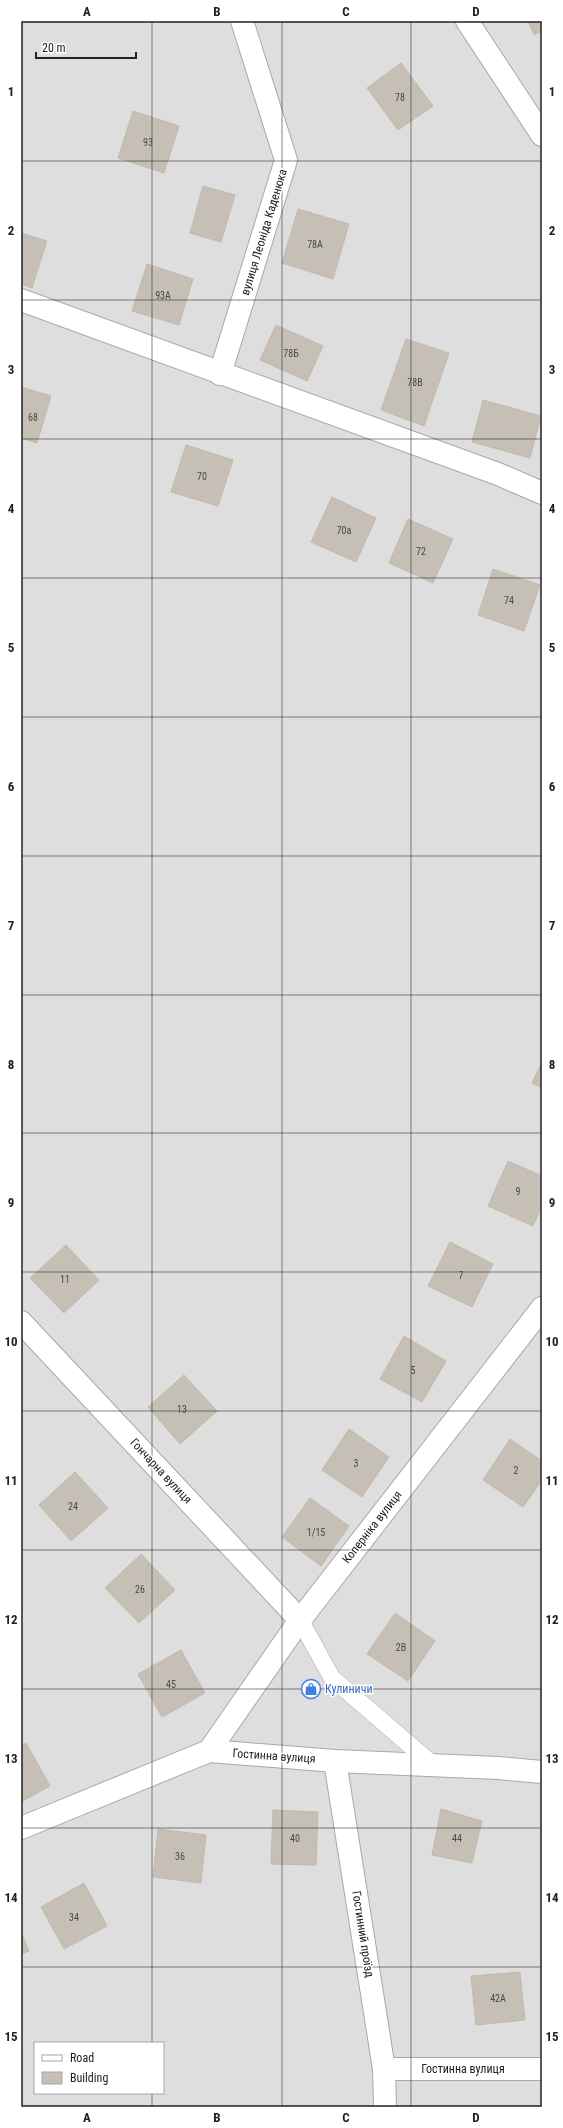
<svg xmlns="http://www.w3.org/2000/svg" width="563" height="2128" font-family="'Roboto Condensed',sans-serif">
<style>
.residential{fill:#dfdede;fill-rule:evenodd}
.building{fill:#c6bfb6;stroke:#c3b9a9}
.lines{fill:none;stroke-linecap:round;stroke-linejoin:round}
.lane-casing{stroke:#a8a8a8;stroke-width:18}
.street-casing{stroke:#a8a8a8;stroke-width:24}
.lane{stroke:#fff;stroke-width:17}
.street{stroke:#fff;stroke-width:22}
.grid{fill:none;stroke:#212121;stroke-width:1;stroke-opacity:0.55}
.labels{text-anchor:middle;dominant-baseline:central;stroke-width:3;stroke-linejoin:round;paint-order:stroke}
.number-label{font-size:10px;fill:#4a4846}
.street-label{font-size:12px;fill:#212121;stroke:#fff}
.shop-label{font-size:12px;fill:#366cbe;stroke:#fff;text-anchor:start}
.neatline{fill:none;stroke:#212121;stroke-width:1.5}
.grid-label{font-size:13px;text-anchor:middle;font-weight:bold;fill:#212121}
</style>
<rect width="100%" height="100%" fill="#f1efe7"/>
<path class="residential" d="M21,21h521v2086h-521zM35,2043h128v50h-128z"/>
<g class="building">
<path d="M528,21h14v10l-8,4z"/>
<path d="M401,63l32,43 -35,24 -31,-42z"/>
<path d="M133,111l46,15 -15,47 -46,-15z"/>
<path d="M203,186l32,9 -14,47 -31,-9z"/>
<path d="M298,209l51,15 -16,55 -51,-16z"/>
<path d="M21,233l26,8 -15,47 -11,-4z"/>
<path d="M147,264l46,15 -14,46 -47,-14z"/>
<path d="M276,325l47,21 -16,35 -47,-21z"/>
<path d="M406,339l43,14 -25,73 -43,-16z"/>
<path d="M21,387l30,9 -14,47 -16,-5z"/>
<path d="M483,400l58,16 -11,42 -58,-16z"/>
<path d="M186,445l47,15 -15,46 -47,-14z"/>
<path d="M332,497l44,21 -20,44 -45,-20z"/>
<path d="M408,519l45,20 -20,44 -44,-20z"/>
<path d="M493,569l47,16 -16,46 -46,-16z"/>
<path d="M542,1062v26l-10,-5z"/>
<path d="M508,1161l34,15v30l-9,20 -45,-20z"/>
<path d="M450,1242l43,22 -21,43 -44,-21z"/>
<path d="M66,1245l33,35 -35,33 -34,-35z"/>
<path d="M404,1336l42,25 -24,41 -42,-23z"/>
<path d="M184,1375l33,36 -37,33 -32,-37z"/>
<path d="M349,1429l40,28 -27,40 -40,-27z"/>
<path d="M510,1439l32,22v19l-19,27 -40,-27z"/>
<path d="M75,1472l33,36 -37,33 -32,-36z"/>
<path d="M310,1498l39,28 -28,40 -39,-29z"/>
<path d="M141,1554l34,36 -36,33 -34,-35z"/>
<path d="M395,1613l40,28 -27,40 -41,-27z"/>
<path d="M181,1650l24,43 -43,24 -24,-43z"/>
<path d="M26,1743l24,43 -29,16v-56z"/>
<path d="M441,1809l41,12 -10,42 -40,-8z"/>
<path d="M273,1810l45,2 -2,53 -45,-1z"/>
<path d="M158,1829l48,6 -5,48 -48,-6z"/>
<path d="M84,1883l23,43 -43,23 -23,-42z"/>
<path d="M21,1932l8,19 -8,3z"/>
<path d="M520,1972l5,48 -49,5 -5,-49z"/>
</g>
<g class="lines">
<defs>
<path id="lane" d="M300,1620l32,58 101,87"/>
<g id="street">
<path d="M467,21l75,114"/>
<path d="M21,300l477,174 44,19"/>
<path d="M220,374l66,-214 -44,-139"/>
<path d="M21,1322l279,298"/>
<path d="M209,1751l91,-131 242,-312"/>
<path d="M335,1761l49,308 1,38"/>
<path d="M21,1828l188,-77 126,10 163,7 44,4"/>
<path d="M384,2069h158"/>
</g>
</defs>
<use href="#lane" class="lane-casing"/>
<use href="#street" class="street-casing"/>
<use href="#lane" class="lane"/>
<use href="#street" class="street"/>
</g>
<path class="grid" d="M152,21v2022M282,21v2086M411,21v2086M21,161h521M21,300h521M21,439h521M21,578h521M21,717h521M21,856h521M21,995h521M21,1133h521M21,1272h521M21,1411h521M21,1550h521M21,1689h521M21,1828h521M21,1967h521M152,2093v14"/>
<defs>
<symbol id="shop-ring" viewBox="-11 -11 22 22"><circle r="9.5" fill="#fff" stroke="#3f7fe0" stroke-width="1.5"/><path d="M-5-2.5h2.3a2.7 3.5 0 0 1 5.4 0H5L5.5 6h-11ZM-1.5-2.5h3a1.5 2.3 0 0 0-3 0Z" fill="#3f7fe0"/></symbol>
</defs>
<g fill-rule="evenodd">
<use href="#shop-ring" x="300" y="1678" width="22" height="22"/>
</g>
<g class="labels">
<g class="number-label">
<text x="400" y="97">78</text>
<text x="148" y="142">93</text>
<text x="315" y="244">78А</text>
<text x="163" y="295">93А</text>
<text x="291" y="353">78Б</text>
<text x="415" y="382">78В</text>
<text x="33" y="417">68</text>
<text x="202" y="476">70</text>
<text x="344" y="530">70а</text>
<text x="421" y="551">72</text>
<text x="509" y="600">74</text>
<text x="518" y="1191">9</text>
<text x="461" y="1275">7</text>
<text x="65" y="1279">11</text>
<text x="413" y="1370">5</text>
<text x="182" y="1409">13</text>
<text x="356" y="1463">3</text>
<text x="516" y="1470">2</text>
<text x="73" y="1506">24</text>
<text x="316" y="1532">1/15</text>
<text x="140" y="1589">26</text>
<text x="401" y="1647">2В</text>
<text x="171" y="1684">45</text>
<text x="295" y="1838">40</text>
<text x="457" y="1838">44</text>
<text x="180" y="1856">36</text>
<text x="74" y="1917">34</text>
<text x="498" y="1998">42А</text>
</g>
<g class="street-label">
<text transform="translate(264 232) rotate(-73)">вулиця Леоніда Каденюка</text>
<text transform="translate(161 1471) rotate(47)">Гончарна вулиця</text>
<text transform="translate(372 1527) rotate(-52)">Коперніка вулиця</text>
<text transform="translate(274 1756) rotate(4)">Гостинна вулиця</text>
<text transform="translate(363 1934) rotate(81)">Гостинний проїзд</text>
<text x="463" y="2069">Гостинна вулиця</text>
</g>
<g class="shop-label">
<text x="325" y="1689">Кулиничи</text>
</g>
</g>
<rect width="563" height="2128" fill="none" stroke="#ffffff" stroke-width="44"/>
<rect x="34" y="2042" width="130" height="52" fill="#ffffff" stroke="#a6a6a6"/>
<rect x="42" y="2055" width="20" height="6" fill="#ffffff" stroke="#a6a6a6"/>
<text x="70" y="2062" font-size="12" fill="#212121">Road</text>
<rect x="42" y="2072" width="20" height="12" fill="#c6bfb6" stroke="#a6a6a6"/>
<text x="70" y="2082" font-size="12" fill="#212121">Building</text>
<path d="M36 52v6h100v-6" fill="none" stroke="#212121" stroke-width="2"/>
<text x="42" y="52" font-size="12" fill="#212121" stroke="#ffffff" stroke-width="3" paint-order="stroke">20 m</text>
<rect x="22" y="22" width="519" height="2084" class="neatline"/>
<g class="grid-label">
<text x="87" y="16">A</text>
<text x="217" y="16">B</text>
<text x="346" y="16">C</text>
<text x="476" y="16">D</text>
<text x="11" y="96">1</text>
<text x="552" y="96">1</text>
<text x="11" y="235">2</text>
<text x="552" y="235">2</text>
<text x="11" y="374">3</text>
<text x="552" y="374">3</text>
<text x="11" y="513">4</text>
<text x="552" y="513">4</text>
<text x="11" y="652">5</text>
<text x="552" y="652">5</text>
<text x="11" y="791">6</text>
<text x="552" y="791">6</text>
<text x="11" y="930">7</text>
<text x="552" y="930">7</text>
<text x="11" y="1069">8</text>
<text x="552" y="1069">8</text>
<text x="11" y="1207">9</text>
<text x="552" y="1207">9</text>
<text x="11" y="1346">10</text>
<text x="552" y="1346">10</text>
<text x="11" y="1485">11</text>
<text x="552" y="1485">11</text>
<text x="11" y="1624">12</text>
<text x="552" y="1624">12</text>
<text x="11" y="1763">13</text>
<text x="552" y="1763">13</text>
<text x="11" y="1902">14</text>
<text x="552" y="1902">14</text>
<text x="11" y="2041">15</text>
<text x="552" y="2041">15</text>
<text x="87" y="2122">A</text>
<text x="217" y="2122">B</text>
<text x="346" y="2122">C</text>
<text x="476" y="2122">D</text>
</g>
</svg>
